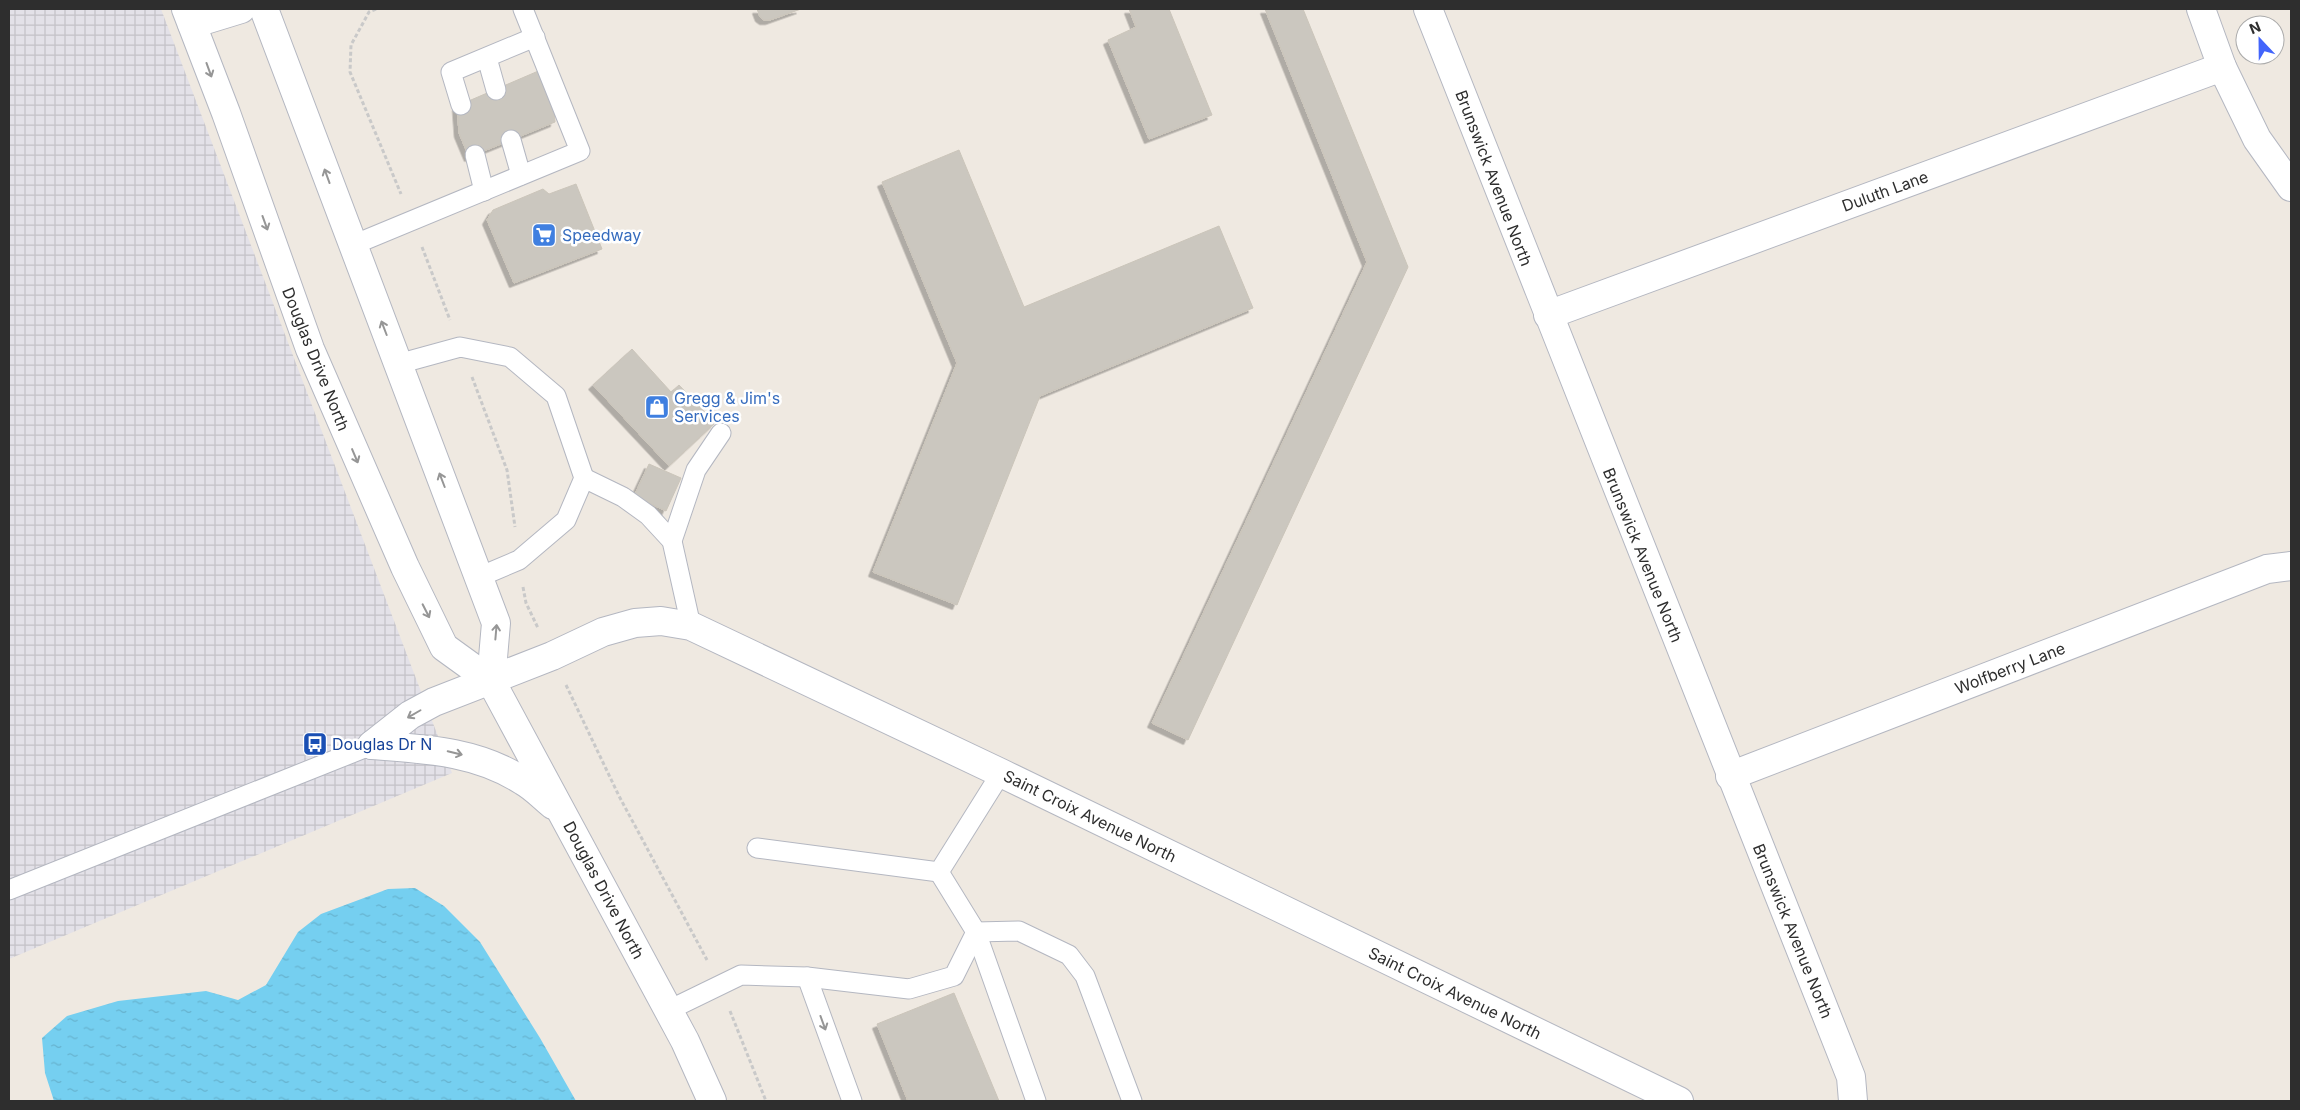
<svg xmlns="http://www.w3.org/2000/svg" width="2300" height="1110" font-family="Inter,sans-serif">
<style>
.industrial{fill:url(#industrial-grid)}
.water{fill:url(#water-ripples)}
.building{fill:#cbc7bf;stroke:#cbc5ba;filter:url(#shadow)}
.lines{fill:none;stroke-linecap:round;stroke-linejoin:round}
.lane-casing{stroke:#b4b7c1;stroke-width:21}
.street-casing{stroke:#b4b7c1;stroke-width:30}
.secondary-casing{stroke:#b4b7c1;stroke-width:30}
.path{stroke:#c9c9c9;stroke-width:3;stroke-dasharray:4 2.5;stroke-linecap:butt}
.lane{stroke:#fff;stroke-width:19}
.street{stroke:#fff;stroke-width:28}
.secondary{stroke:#fff;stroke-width:28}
.oneway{stroke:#969696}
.labels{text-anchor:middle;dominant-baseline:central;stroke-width:5;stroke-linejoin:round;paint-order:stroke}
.street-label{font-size:16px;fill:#2e2e2e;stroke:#fff}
.shop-label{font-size:16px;fill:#366cbe;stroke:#fff;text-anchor:start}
.transit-label{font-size:16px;fill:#164399;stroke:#fff;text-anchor:start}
</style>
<defs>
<pattern id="industrial-grid" width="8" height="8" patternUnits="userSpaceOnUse" patternTransform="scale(1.25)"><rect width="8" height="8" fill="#e3e1e8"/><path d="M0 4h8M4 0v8" fill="none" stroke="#c3c1c7"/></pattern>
<pattern id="water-ripples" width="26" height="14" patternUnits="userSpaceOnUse" patternTransform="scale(1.25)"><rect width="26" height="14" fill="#75cff0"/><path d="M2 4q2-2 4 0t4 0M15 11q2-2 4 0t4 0" fill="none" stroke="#66b2ce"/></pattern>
<filter id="shadow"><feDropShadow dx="-4.5" dy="4.5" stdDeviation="0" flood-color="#0004"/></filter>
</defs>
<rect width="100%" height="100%" fill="#efe9e1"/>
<path class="industrial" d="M9,9h152l291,764 -443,186z"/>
<path class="water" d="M415,888l29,18 36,36 60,96 36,63h-522l-9,-28 -3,-35 25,-22 51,-15 88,-10 32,9 28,-15 32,-53 23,-18 67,-25z"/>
<g class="building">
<path d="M757,9h44l-31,11h-6l-4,-3z"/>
<path d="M1129,9h40l43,106 -63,24 -41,-99 28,-13z"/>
<path d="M1265,9h38l105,258 -220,473 -36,-17 215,-461z"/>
<path d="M543,69l10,26 2,27 -86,35 -10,-24 -2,-27z"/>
<path d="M959,150l65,157 195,-81 34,82 -213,88 -83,209 -84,-33 84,-209 -75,-181z"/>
<path d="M576,184l26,65 -88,34 -27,-63 6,-10 50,-21 6,5z"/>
<path d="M632,349l39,43 8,-7 36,38 -46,43 -76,-81z"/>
<path d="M649,464l32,14 -15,33 -32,-15z"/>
<path d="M954,993l45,108h-91l-31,-77z"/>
</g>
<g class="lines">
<defs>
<g id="lane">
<path d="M487,58l9,32"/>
<path d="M461,105l-10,-33 84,-35"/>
<path d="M511,140l10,35"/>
<path d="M475,155l9,36"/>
<path d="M353,245l227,-94 -57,-142"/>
<path d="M398,364l62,-17 50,10 46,39 28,82 -18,42 -47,40 -40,17"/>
<path d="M584,478l39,19 25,18 24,26 19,85"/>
<path d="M672,541l24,-71 25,-37"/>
<path d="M757,848l182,24 62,-99"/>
<path d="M939,872l37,60 60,169"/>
<path d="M9,890l363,-145"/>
<path d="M807,977l45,124"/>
<path d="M669,1010l72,-35 66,2 102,12 45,-13 22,-44 43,-1 50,24 16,21 47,125"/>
</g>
<g id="street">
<path d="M1428,9l423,1068 2,24"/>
<path d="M2201,9l21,58 35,72 34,48"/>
<path d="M1548,315l674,-248"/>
<path d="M1730,776l537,-207 24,-3"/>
</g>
<g id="secondary">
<path d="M186,9l40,104 84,236 95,218 39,80 47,34 194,360 27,60"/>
<path d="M264,9l232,614 -5,58"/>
<path d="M192,24l49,-15"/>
<path d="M372,745l38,-30 24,-13 118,-46 51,-24 32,-9 26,-2 30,5 310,147 678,328"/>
<path d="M372,745c53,4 105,6 151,36 11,6 20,16 30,24"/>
</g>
</defs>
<use href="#lane" class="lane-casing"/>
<use href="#street" class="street-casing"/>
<use href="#secondary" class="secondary-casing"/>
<g class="path">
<path d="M376,9l-7,3 -18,33 -1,27 51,122"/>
<path d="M422,247l28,73"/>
<path d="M472,377l35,93 8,57"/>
<path d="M523,587l3,16 12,25"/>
<path d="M566,685l53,111 88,164"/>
<path d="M730,1011l36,90"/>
</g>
<use href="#lane" class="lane"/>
<use href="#street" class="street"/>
<use href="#secondary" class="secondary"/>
</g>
<defs><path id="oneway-shaft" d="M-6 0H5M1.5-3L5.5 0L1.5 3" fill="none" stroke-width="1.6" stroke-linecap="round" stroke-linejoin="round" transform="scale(1.25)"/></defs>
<g class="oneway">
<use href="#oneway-shaft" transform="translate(209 70) rotate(70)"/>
<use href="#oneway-shaft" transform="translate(327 176) rotate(-110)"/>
<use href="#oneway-shaft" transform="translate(265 223) rotate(70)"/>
<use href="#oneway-shaft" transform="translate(384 328) rotate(-111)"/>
<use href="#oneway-shaft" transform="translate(355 456) rotate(67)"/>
<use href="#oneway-shaft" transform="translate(442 480) rotate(-111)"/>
<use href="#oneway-shaft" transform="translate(426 611) rotate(63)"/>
<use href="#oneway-shaft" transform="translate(496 632) rotate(-85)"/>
<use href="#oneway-shaft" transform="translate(414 714) rotate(150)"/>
<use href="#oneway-shaft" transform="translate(455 753) rotate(13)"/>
<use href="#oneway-shaft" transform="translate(823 1023) rotate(70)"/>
</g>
<defs>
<symbol id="supermarket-square" viewBox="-11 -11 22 22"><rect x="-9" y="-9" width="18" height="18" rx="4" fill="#3f7fe0" stroke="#fff"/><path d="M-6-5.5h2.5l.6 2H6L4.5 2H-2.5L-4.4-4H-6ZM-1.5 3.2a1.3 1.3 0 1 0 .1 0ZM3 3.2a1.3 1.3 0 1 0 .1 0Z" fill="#fff"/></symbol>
<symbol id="shop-square" viewBox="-11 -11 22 22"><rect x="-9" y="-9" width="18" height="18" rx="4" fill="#3f7fe0" stroke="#fff"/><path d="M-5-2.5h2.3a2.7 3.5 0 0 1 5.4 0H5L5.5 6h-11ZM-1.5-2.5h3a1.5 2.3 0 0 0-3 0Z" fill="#fff"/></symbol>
<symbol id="bus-square" viewBox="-11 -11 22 22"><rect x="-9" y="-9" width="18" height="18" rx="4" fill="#1a4fb4" stroke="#fff"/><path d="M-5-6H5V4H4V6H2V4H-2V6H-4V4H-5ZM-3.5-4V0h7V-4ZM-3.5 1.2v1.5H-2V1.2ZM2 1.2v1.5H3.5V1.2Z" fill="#fff"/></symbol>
</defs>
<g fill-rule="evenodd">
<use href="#supermarket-square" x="530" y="221" width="28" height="28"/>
<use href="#shop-square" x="643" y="393" width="28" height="28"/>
<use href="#bus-square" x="301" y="730" width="28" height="28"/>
</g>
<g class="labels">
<g class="street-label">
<text transform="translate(1494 178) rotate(69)">Brunswick Avenue North</text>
<text transform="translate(1885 191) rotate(-20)">Duluth Lane</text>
<text transform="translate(316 359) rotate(68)">Douglas Drive North</text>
<text transform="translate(1643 555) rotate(68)">Brunswick Avenue North</text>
<text transform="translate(2010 668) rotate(-21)">Wolfberry Lane</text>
<text transform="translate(1090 816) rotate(26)">Saint Croix Avenue North</text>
<text transform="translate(604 890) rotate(62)">Douglas Drive North</text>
<text transform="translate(1793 931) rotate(68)">Brunswick Avenue North</text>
<text transform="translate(1455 993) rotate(26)">Saint Croix Avenue North</text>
</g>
<g class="shop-label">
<text x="562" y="235">Speedway</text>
<text x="674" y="398">Gregg &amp; Jim's<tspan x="674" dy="18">Services</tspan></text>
</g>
<g class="transit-label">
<text x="332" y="744">Douglas Dr N</text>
</g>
</g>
<rect width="2300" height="1110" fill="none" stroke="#2e2e2e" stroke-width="20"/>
<g transform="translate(2260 40) rotate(338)"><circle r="24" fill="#ffffff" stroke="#ababab"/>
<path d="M0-4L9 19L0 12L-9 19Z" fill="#4264fb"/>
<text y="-8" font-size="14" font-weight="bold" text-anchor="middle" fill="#2e2e2e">N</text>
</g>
</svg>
